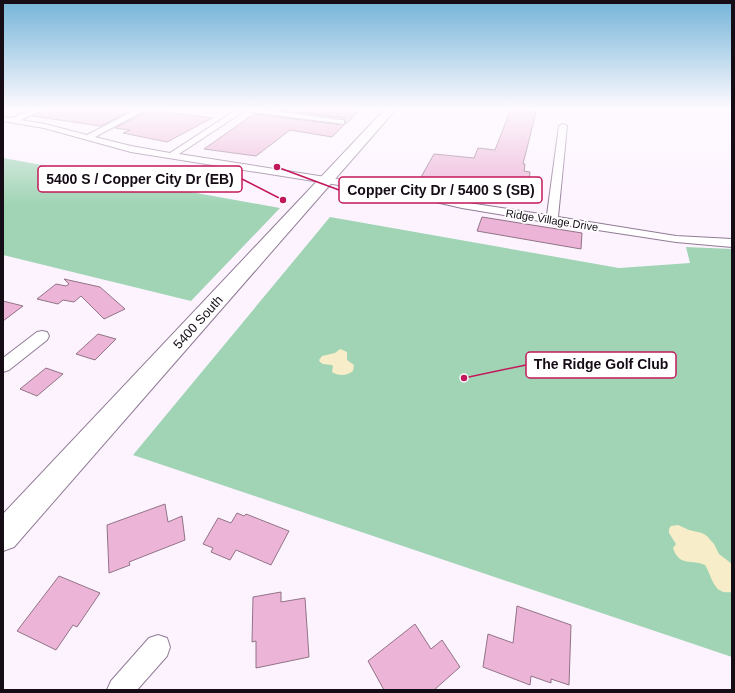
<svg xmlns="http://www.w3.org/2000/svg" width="735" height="693" font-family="Arial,sans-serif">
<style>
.green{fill:#a1d4b5}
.sand{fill:#f7edc8}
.building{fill:#ecb5d8;stroke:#927386}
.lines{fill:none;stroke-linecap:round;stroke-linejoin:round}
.minor-casing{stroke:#917b96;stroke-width:2}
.primary-casing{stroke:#917b96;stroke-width:2}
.minor{fill:#fff;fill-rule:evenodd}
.primary{fill:#fff;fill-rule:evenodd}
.labels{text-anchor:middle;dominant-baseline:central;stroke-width:3.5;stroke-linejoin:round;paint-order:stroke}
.far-street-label{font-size:11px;fill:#150c16;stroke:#fff}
.street-label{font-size:13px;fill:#150c16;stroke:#fff}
.leader{fill:none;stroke:#c2185b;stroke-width:1.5}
.callout-dot{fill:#c2185b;stroke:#fff;stroke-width:1.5}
.callout{fill:#fff;stroke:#c2185b;stroke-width:1.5}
.callout-label{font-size:14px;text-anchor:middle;font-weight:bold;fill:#150c16}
</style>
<rect width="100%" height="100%" fill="#fdf3ff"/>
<g class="green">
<path d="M3,158l277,50 -89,93 -188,-46z"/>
<path d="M330,217l289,51 71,-5 -4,-16 46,2v408l-599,-202z"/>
</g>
<g class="sand">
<path d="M340,349l7,3v8l7,5 -1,6c-6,5 -15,5 -21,1l1,-6 -1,-1 -9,-1 -3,-2 -1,-2 3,-4 13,-3z"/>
<path d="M678,525l11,5 13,3 5,3 7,8 5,10 13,10v28c-19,3 -19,-14 -27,-27 -13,-6 -26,2 -32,-17l3,-4 -7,-11v-4l2,-3z"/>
</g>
<g class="building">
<path d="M48,108h88l-35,18 -69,-10z"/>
<path d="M264,108h83l13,2 -14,14 -2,-6z"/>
<path d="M511,109l25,3 -13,52h2l-1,7 6,1 -2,21 -63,-10 -1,2 -44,-6 14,-25 40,4 4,-10 17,2z"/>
<path d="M149,110l63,8 -45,24 -44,-9 7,-3 -15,-2z"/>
<path d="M254,114l90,11 -12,12 -42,-7 -34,26 -52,-7z"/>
<path d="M482,217l100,16 -1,16 -104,-18z"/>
<path d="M64,279l36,8 25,22 -21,10 -23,-23 -7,6 -11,-2 -5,4 -21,-5 19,-15 10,2 3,-2z"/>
<path d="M3,301l20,5 -20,15z"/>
<path d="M98,334l18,5 -21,21 -19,-6z"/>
<path d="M46,368l17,6 -26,22 -17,-7z"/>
<path d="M165,504l3,18 14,-6 3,24 -56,22 1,3 -21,8 -2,-48z"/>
<path d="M237,513l7,3 2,-2 43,17 -18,34 -35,-15 -6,10 -19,-8 2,-4 -10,-4 15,-26 13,5z"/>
<path d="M59,576l41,17 -23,34 -4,-2 -17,25 -39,-19z"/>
<path d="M281,592v10l24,-4 4,59 -53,11v-27l-4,1 1,-45z"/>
<path d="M517,606l54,19 -2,60 -18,-6v4l-20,-7 -1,9 -47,-18 5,-33 25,9z"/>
<path d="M415,624l16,25 11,-9 18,27 -26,23h-50l-16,-29z"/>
</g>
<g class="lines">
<defs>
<g id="minor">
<path d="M36,108h11l-26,12 24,4 42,11 52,-27h10l-54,29 36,9 39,7 69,-45h13l89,12h3v4l-100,-13 -65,43 235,37 48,11 85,13 12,-89 4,-2 4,2 -9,91 118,19 56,3v8l-56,-5 -124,-19 -90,-15 -48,-11 -283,-45 -87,-24 -41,-7v-4l9,1z"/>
<path d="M42,331l5,1 2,4 -2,4 -38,30 -6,2v-14l34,-26z"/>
<path d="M158,635l9,3 3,9 -3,9 -30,34h-30l4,-9 38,-43z"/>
</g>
<path id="primary" d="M386,108h11l-383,439 -11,4v-37z"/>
</defs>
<use href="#minor" class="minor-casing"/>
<use href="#primary" class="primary-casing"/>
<use href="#minor" class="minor"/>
<use href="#primary" class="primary"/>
</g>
<linearGradient id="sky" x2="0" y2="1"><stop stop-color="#74b4d8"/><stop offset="0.53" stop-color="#fefaff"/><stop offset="1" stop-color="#fefaff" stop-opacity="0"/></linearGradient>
<rect width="735" height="205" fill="url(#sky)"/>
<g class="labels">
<g class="far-street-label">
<text transform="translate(552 220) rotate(9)">Ridge Village Drive</text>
</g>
<g class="street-label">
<text transform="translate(198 322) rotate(-48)">5400 South</text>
</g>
</g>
<path class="leader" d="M283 200L242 179M277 167L339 190M464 378L526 365"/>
<g class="callout-dot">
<circle cx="283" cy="200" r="4"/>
<circle cx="277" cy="167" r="4"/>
<circle cx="464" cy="378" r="4"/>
</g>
<g class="callout">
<rect x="38" y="166" width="204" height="26" rx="4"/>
<rect x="339" y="177" width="203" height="26" rx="4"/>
<rect x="526" y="352" width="150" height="26" rx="4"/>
</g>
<g class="callout-label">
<text x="140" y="184">5400 S / Copper City Dr (EB)</text>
<text x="441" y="195">Copper City Dr / 5400 S (SB)</text>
<text x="601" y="369">The Ridge Golf Club</text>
</g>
<rect width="735" height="693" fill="none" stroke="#150c16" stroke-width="8"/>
</svg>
